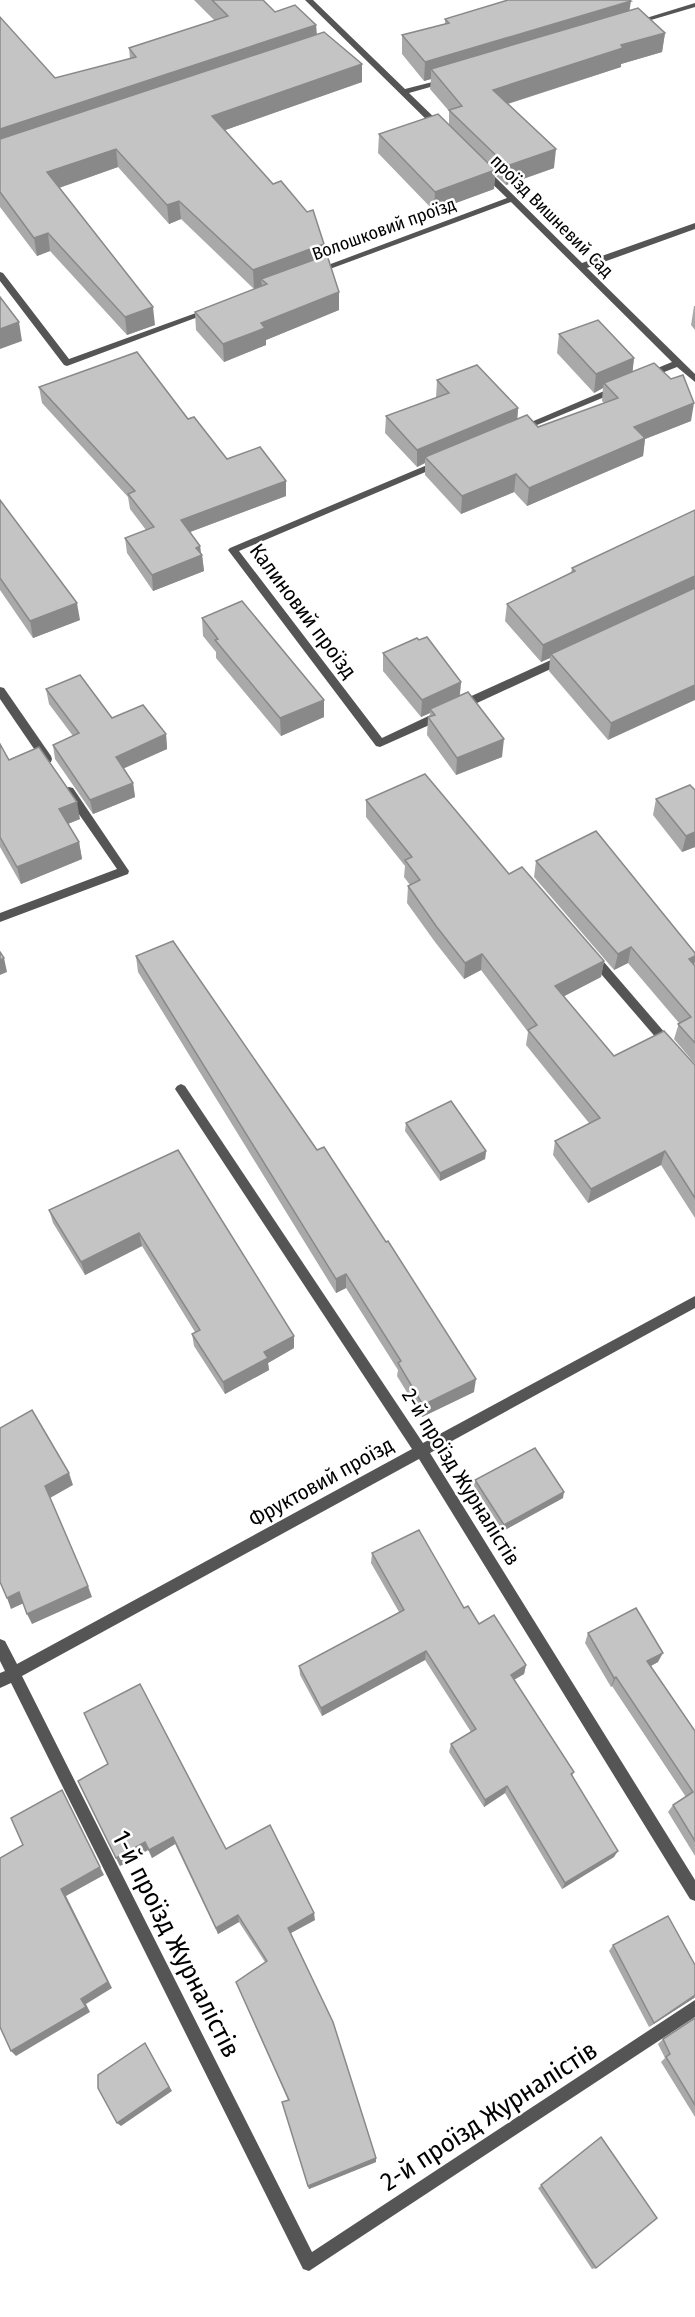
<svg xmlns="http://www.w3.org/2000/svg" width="695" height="2317" font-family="'Fira Sans Condensed',sans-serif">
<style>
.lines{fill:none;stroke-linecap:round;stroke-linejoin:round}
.minor{fill:#555;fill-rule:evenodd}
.wall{fill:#a9a9a9}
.shaded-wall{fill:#898989}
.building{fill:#c4c4c4;stroke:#898989;stroke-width:1.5}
.labels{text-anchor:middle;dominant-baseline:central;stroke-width:5;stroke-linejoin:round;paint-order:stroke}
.far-street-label{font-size:18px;fill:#000;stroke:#fff}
.street-label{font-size:21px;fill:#000;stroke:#fff}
.near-street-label{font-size:26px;fill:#000;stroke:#fff}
</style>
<rect width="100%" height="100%" fill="#fff"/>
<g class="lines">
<g class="minor">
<path d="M305,0h8l92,89 43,-11v4l-39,11 33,32v4h-6z"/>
<path d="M695,3v4l-61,18 -4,-2z"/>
<path d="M484,168l3,1 95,94 113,-40v6l-108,39 108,106v8l-18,-15 -28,11h-6v-4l29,-12 -161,-160 -192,71h-6l-1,-2 195,-73 -26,-25v-4z"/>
<path d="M0,272l3,1 66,86 138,-50h6l1,2 -147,55 -3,-1 -64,-84z"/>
<path d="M616,386l5,3 -2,2 -94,39h-6l-2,-2z"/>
<path d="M439,460l3,1v4l-203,86 143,187 55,-26 4,-1 5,4 -1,3 -65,29 -4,-1 -148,-196 2,-2z"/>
<path d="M564,654l5,4 -1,3 -104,48h-8l-1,-3 1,-3z"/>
<path d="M0,687l4,1 47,68 1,3 -1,3h-8l-43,-63z"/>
<path d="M69,787l4,1 56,83 -1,3 -128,48v-9l117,-44 -52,-75 -1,-3 1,-3z"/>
<path d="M593,952l4,2 75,87 2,3 -2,3h-8l-75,-87 -2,-3z"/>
<path d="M181,1084l4,2 238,357 272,-147v12l-265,145 265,427v21l-5,-2 -271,-440 -397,217 290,576 383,-252v17l-386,254 -6,-2 -292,-586 -11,5v-15l5,-2 -5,-10v-22l5,2 12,23 395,-215 -235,-357 -2,-3 2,-3z"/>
</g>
</g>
<g class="wall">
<path d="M194,0h69l12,12 41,13 1,10 45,47 -137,48 99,114v12l15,54 -73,30v5l-42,17 -28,-32 -1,-18 67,-26 -8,3 -73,-70 -12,5 -51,-57 -59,21 96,137 -28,10 -77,-84 -13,5 -37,-49v-190l55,61 75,-19 -1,-11 86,-27z"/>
<path d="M630,10l35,23 -3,19 -41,12v3l-113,37 46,64 -48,17 -11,-10 -1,14 -60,22 -56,-58 1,-19 70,-9v-14l-19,-22 1,-10 -7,2 -22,-27v-19l43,-11v-5z"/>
<path d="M694,306h1v24l-4,-5z"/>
<path d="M559,334l75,24 -2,14 59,49 -46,18 -2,17 -116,50 -13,-14 -53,22 -36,-39v-12l-8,4 -32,-34 1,-17 50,-18 1,-18 81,28 -1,11 21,8 66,-24 -2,-2 1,-13 -9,5 -37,-40z"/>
<path d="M39,387l149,32 39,40 59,22v15l-96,36 10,14 1,7 1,2 2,16 -51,20 -26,-38 -2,-15 21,-8 -16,-21 -2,-12 -86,-94z"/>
<path d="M0,500l80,120 -47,18 -33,-48z"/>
<path d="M675,519l-67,221 -59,-69 1,-13 -9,4 -36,-41 2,-17 64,-31 1,-5z"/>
<path d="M202,618l122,99 -43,19 -65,-78v-6l-13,-16z"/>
<path d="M419,640l42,42 -1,13 42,62 -46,18 -29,-40 1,-18h2v-4l-9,4 -38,-46v-18z"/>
<path d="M46,689l66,29 54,16 1,15 -43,19 9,15 2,14 -42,17 -38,-55 -2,-14 20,-9 -24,-32z"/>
<path d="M0,744l9,16 71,59 -12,5 11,18 3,17 -61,25 -21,-37z"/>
<path d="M656,799l39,48 -13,5 -29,-37z"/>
<path d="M366,800l143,74 95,87 -3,16 -37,19 50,60 81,9v153l-34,-53 -73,38 -35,-48 2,-14 34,-18 -63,-78 2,-13 -47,-62 -17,9 -29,-37 -28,-39 1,-17 2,-1 -6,-8 1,-11 -39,-49z"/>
<path d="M536,861l159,105v98l-21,-25 5,-16 -51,-60 -14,7 -80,-93z"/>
<path d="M136,956l338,436 -52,25 -25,-41 1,-6 -52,-82 -10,5 -198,-321z"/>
<path d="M406,1123l80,28 -1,8 -45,22 -35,-50z"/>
<path d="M178,1150l116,198 -26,15 1,7 -44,24 -31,-48 -2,-12 3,-2 -53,-86 -57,29 -32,-52 -4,-13z"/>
<path d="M475,1480l88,18 -60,33 -29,-45z"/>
<path d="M372,1553l92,55 15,16 47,41 -2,9 -10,6 60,92 -2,4 42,81 -52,32 -57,-96 -21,14 -35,-55 2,-8 20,-12 -46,-72 -103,56 -22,-41 -1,-9 100,-54 -28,-49z"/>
<path d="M588,1633l70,29 -7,4 44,65v125l-27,-44 5,-7 13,-8 -74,-111 -1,1 -26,-44z"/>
<path d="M78,1781l148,68 89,71 -24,13 85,229 -67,27 -27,-87 6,-2 -52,-118 29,-20 -26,-40 -21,12 -43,-90 -23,14 -4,-8 -28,16z"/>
<path d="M613,1945l82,20v33h-1l-45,29 -40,-76z"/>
<path d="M695,2018v99l-34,-55 4,-4 -7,-14 5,-5z"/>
<path d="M601,2137l-5,131 -4,1 -54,-81z"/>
</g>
<g class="shaded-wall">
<path d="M631,1l-3,19 -197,49v10l-7,2 1,-19z"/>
<path d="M316,25l1,18 -317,106v-20z"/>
<path d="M665,33l-3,19 -41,12v3l-130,42 2,-19 128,-45z"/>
<path d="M362,64v18l-148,52 -2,-18z"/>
<path d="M116,149l2,18 -68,24 -3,-19z"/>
<path d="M556,149l-2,19 -48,17 1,-19z"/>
<path d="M495,170l-1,19 -60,22 1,-19z"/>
<path d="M179,201l2,18 -12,5 -2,-19z"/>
<path d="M48,233l2,18 -13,5 -3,-18z"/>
<path d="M324,244v19l-63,16 1,7 -8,3 -1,-19z"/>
<path d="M339,292v18l-73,30v5l-42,17 -1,-18 38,-21z"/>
<path d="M153,307l2,18 -28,10 -2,-18z"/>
<path d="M19,322l3,19 -22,8v-20z"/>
<path d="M634,358l-2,19 -28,6 -1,5 -9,5 2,-19z"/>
<path d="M694,403l-3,18 -46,18 -2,17 -116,50 2,-18 105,-61z"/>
<path d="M518,408l-1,17 -92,32v6l-8,4v-17z"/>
<path d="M516,474l-2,18 -53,22 1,-18z"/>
<path d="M286,481v15l-104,39 -1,-15z"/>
<path d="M200,546l1,10 1,-1 2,16 -51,20 -1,-16 44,-27z"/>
<path d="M695,576v16l-144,62 -1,4 -9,4 2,-17z"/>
<path d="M77,603l3,17 -47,18 -3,-17z"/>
<path d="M461,682l-2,18 -29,9v4l-9,4 1,-17z"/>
<path d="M695,685v15l-87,40 3,-17z"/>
<path d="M324,700v17l-43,19 -1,-18z"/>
<path d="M166,734l1,15 -49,22 -2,-14z"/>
<path d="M504,739l-2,18 -46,18 1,-17z"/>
<path d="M133,783l2,14 -42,17 -3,-14z"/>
<path d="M77,802l3,17 -18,7 -3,-17z"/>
<path d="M695,832v15l-13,5 4,-16z"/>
<path d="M79,842l3,17 -61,25 -4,-17z"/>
<path d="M631,947l-3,16 -14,7 4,-16z"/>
<path d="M482,954l-1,16 -17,9 1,-16z"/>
<path d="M695,956v6l-2,9 -4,-12z"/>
<path d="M4,958l3,14 -7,3v-15z"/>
<path d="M604,961l-3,16 -48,25 2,-16z"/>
<path d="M486,1151l-1,8 -45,22v-8z"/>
<path d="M665,1151l-4,14 -73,38 3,-14z"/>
<path d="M139,1233l3,13 -57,29 -4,-13z"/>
<path d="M346,1274v14l-10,5v-14z"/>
<path d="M294,1336v12l-26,15 1,7 -44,24 -2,-12 41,-30z"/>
<path d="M476,1379l-2,13 -52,25 1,-12z"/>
<path d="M69,1473l4,12 -23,13 -5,-12z"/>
<path d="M564,1492l-1,6 -60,33 1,-6z"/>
<path d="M88,1586l4,11 -60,27 -5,-10z"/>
<path d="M19,1592l5,11 -13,6 -4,-11z"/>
<path d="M426,1651l-1,9 -103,56 -1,-8z"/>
<path d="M663,1653l-5,9 -15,8 4,-9z"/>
<path d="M526,1665l-2,9 -16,9 3,-8z"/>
<path d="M616,1677l-4,9 -1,1 3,-9z"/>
<path d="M507,1786l-2,7 -21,14 1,-7z"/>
<path d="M62,1790l42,85 -38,21 46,92 -26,16 4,8 -74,44 -5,-5 70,-52 -20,-110z"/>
<path d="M173,1837l2,7 -23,14 -3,-8z"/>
<path d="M145,1842l3,8 -28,16 -4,-8z"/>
<path d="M618,1851l-4,6 -52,32 3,-6z"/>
<path d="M314,1913l1,7 -26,14 -1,-6z"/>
<path d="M238,1915l1,7 -21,12 -2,-6z"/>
<path d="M695,1995l-1,3 -45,29 5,-4z"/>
<path d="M145,2043l27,48 -51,35 -4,-3z"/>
<path d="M376,2158v4l-67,27 -1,-3z"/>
</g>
<g class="building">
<path d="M212,0h51l12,12 20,-7 21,20 -316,104v-112l55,61 81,-21 -7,-9 99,-32z"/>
<path d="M508,0h121l2,1 -206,61 -23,-27 47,-12 -4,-4z"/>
<path d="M638,8l27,25 -44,12 2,3 -130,42 63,59 -49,17 -58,-56 13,-4 -31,-37z"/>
<path d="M324,32l38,32 -150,52 61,68 8,-3 26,31 6,-2 11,34 -71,26 -74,-69 -12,4 -51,-56 -69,23 106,135 -28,10 -77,-84 -14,5 -34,-46v-53z"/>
<path d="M438,114l57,56 -60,22 -56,-58z"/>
<path d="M327,255l12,37 -78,31 4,5 -42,16 -28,-32 72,-28 -6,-5z"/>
<path d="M0,297l19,25 -19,7z"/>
<path d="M598,320l36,38 -38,16 -37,-40z"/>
<path d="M137,352l51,67 6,-2 33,42 33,-12 26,34 -105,39 19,26 -4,2 6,7 -50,20 -27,-37 29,-11 -26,-33 7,-3 -96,-104z"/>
<path d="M654,363l17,16 12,-4 11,28 -60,24 11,11 -116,50 -13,-14 -54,22 -37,-39 102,-42 11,12 80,-29 -14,-15z"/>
<path d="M477,365l41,43 -101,42 -31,-34 63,-23 -12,-13z"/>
<path d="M0,500l77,103 -47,18 -30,-43z"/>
<path d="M695,510v66l-152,69 -36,-41 68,-33 -3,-3z"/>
<path d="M695,588v97l-84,38 -60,-69z"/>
<path d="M242,601l82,99 -44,18 -65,-78 3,-1 -16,-21z"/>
<path d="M427,637l34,45 -39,18 -39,-47 34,-15 2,2z"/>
<path d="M80,675l32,43 31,-13 23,29 -50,23 17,26 -43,17 -37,-55 26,-12 -33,-44z"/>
<path d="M468,692l36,47 -47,19 -29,-41 7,-2 -5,-6z"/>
<path d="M0,744l9,16 30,-13 38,55 -18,7 20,33 -62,25 -17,-30z"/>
<path d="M425,774l84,100 13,-7 82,94 -49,25 59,70 50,-25 31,34v133l-30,-47 -74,38 -36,-48 45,-23 -72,-88 9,-5 -55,-71 -17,9 -29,-37 -28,-40 12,-6 -15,-20 7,-3 -46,-57z"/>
<path d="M690,785l5,5v42l-9,4 -30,-37z"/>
<path d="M596,831l99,122v3l-6,3 6,7v77l-17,-19 13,-7 -60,-70 -13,7 -82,-93z"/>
<path d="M173,941l144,209 7,-3 62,95 2,-1 88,138 -53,26 -25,-42 3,-2 -55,-87 -10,5 -200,-323z"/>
<path d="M0,952l4,6 -4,2z"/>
<path d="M451,1101l35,50 -46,22 -34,-50z"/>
<path d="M178,1150l116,186 -30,16 4,6 -45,24 -31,-48 8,-4 -61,-97 -58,29 -32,-52z"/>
<path d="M32,1410l37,63 -24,13 43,100 -61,28 -8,-22 -12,6 -7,-16v-154z"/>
<path d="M535,1448l29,44 -60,33 -29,-45z"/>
<path d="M419,1530l45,78 4,-2 11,18 15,-9 32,50 -15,10 63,97 -3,2 47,77 -53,32 -58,-97 -22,14 -34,-56 25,-15 -50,-78 -105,57 -22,-42 105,-56 -32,-57z"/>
<path d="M636,1608l27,45 -16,8 48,70v110l-22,-36 20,-13 -77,-115 -2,1 -26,-45z"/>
<path d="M140,1684l86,165 44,-24 44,88 -26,15 45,94 43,136 -68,28 -26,-84 7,-2 -53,-118 31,-21 -29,-46 -22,13 -43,-91 -24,13 -4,-8 -29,16 -38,-77 30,-17 -24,-51z"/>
<path d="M62,1790l38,77 -39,22 47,93 -27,17 5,8 -75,44 -11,-24v-169l23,-13 -12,-27z"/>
<path d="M668,1916l27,49v30l-41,28 -41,-78z"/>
<path d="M695,2018v87l-29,-48 4,-3 -7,-15z"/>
<path d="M145,2043l24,44 -52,36 -19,-35v-13z"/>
<path d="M601,2137l56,81 -61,50 -55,-83z"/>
</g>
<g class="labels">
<g class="far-street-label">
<text transform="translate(552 216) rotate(45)">проїзд Вишневий Сад</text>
<text transform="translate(384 229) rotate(-20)">Волошковий проїзд</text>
</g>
<g class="street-label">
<text transform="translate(303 611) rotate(53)">Калиновий проїзд</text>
<text transform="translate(461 1477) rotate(58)">2-й проїзд Журналістів</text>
<text transform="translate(321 1482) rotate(-29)">Фруктовий проїзд</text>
</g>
<g class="near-street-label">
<text transform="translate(176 1944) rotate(63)">1-й проїзд Журналістів</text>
<text transform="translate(489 2116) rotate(-33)">2-й проїзд Журналістів</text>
</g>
</g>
</svg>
